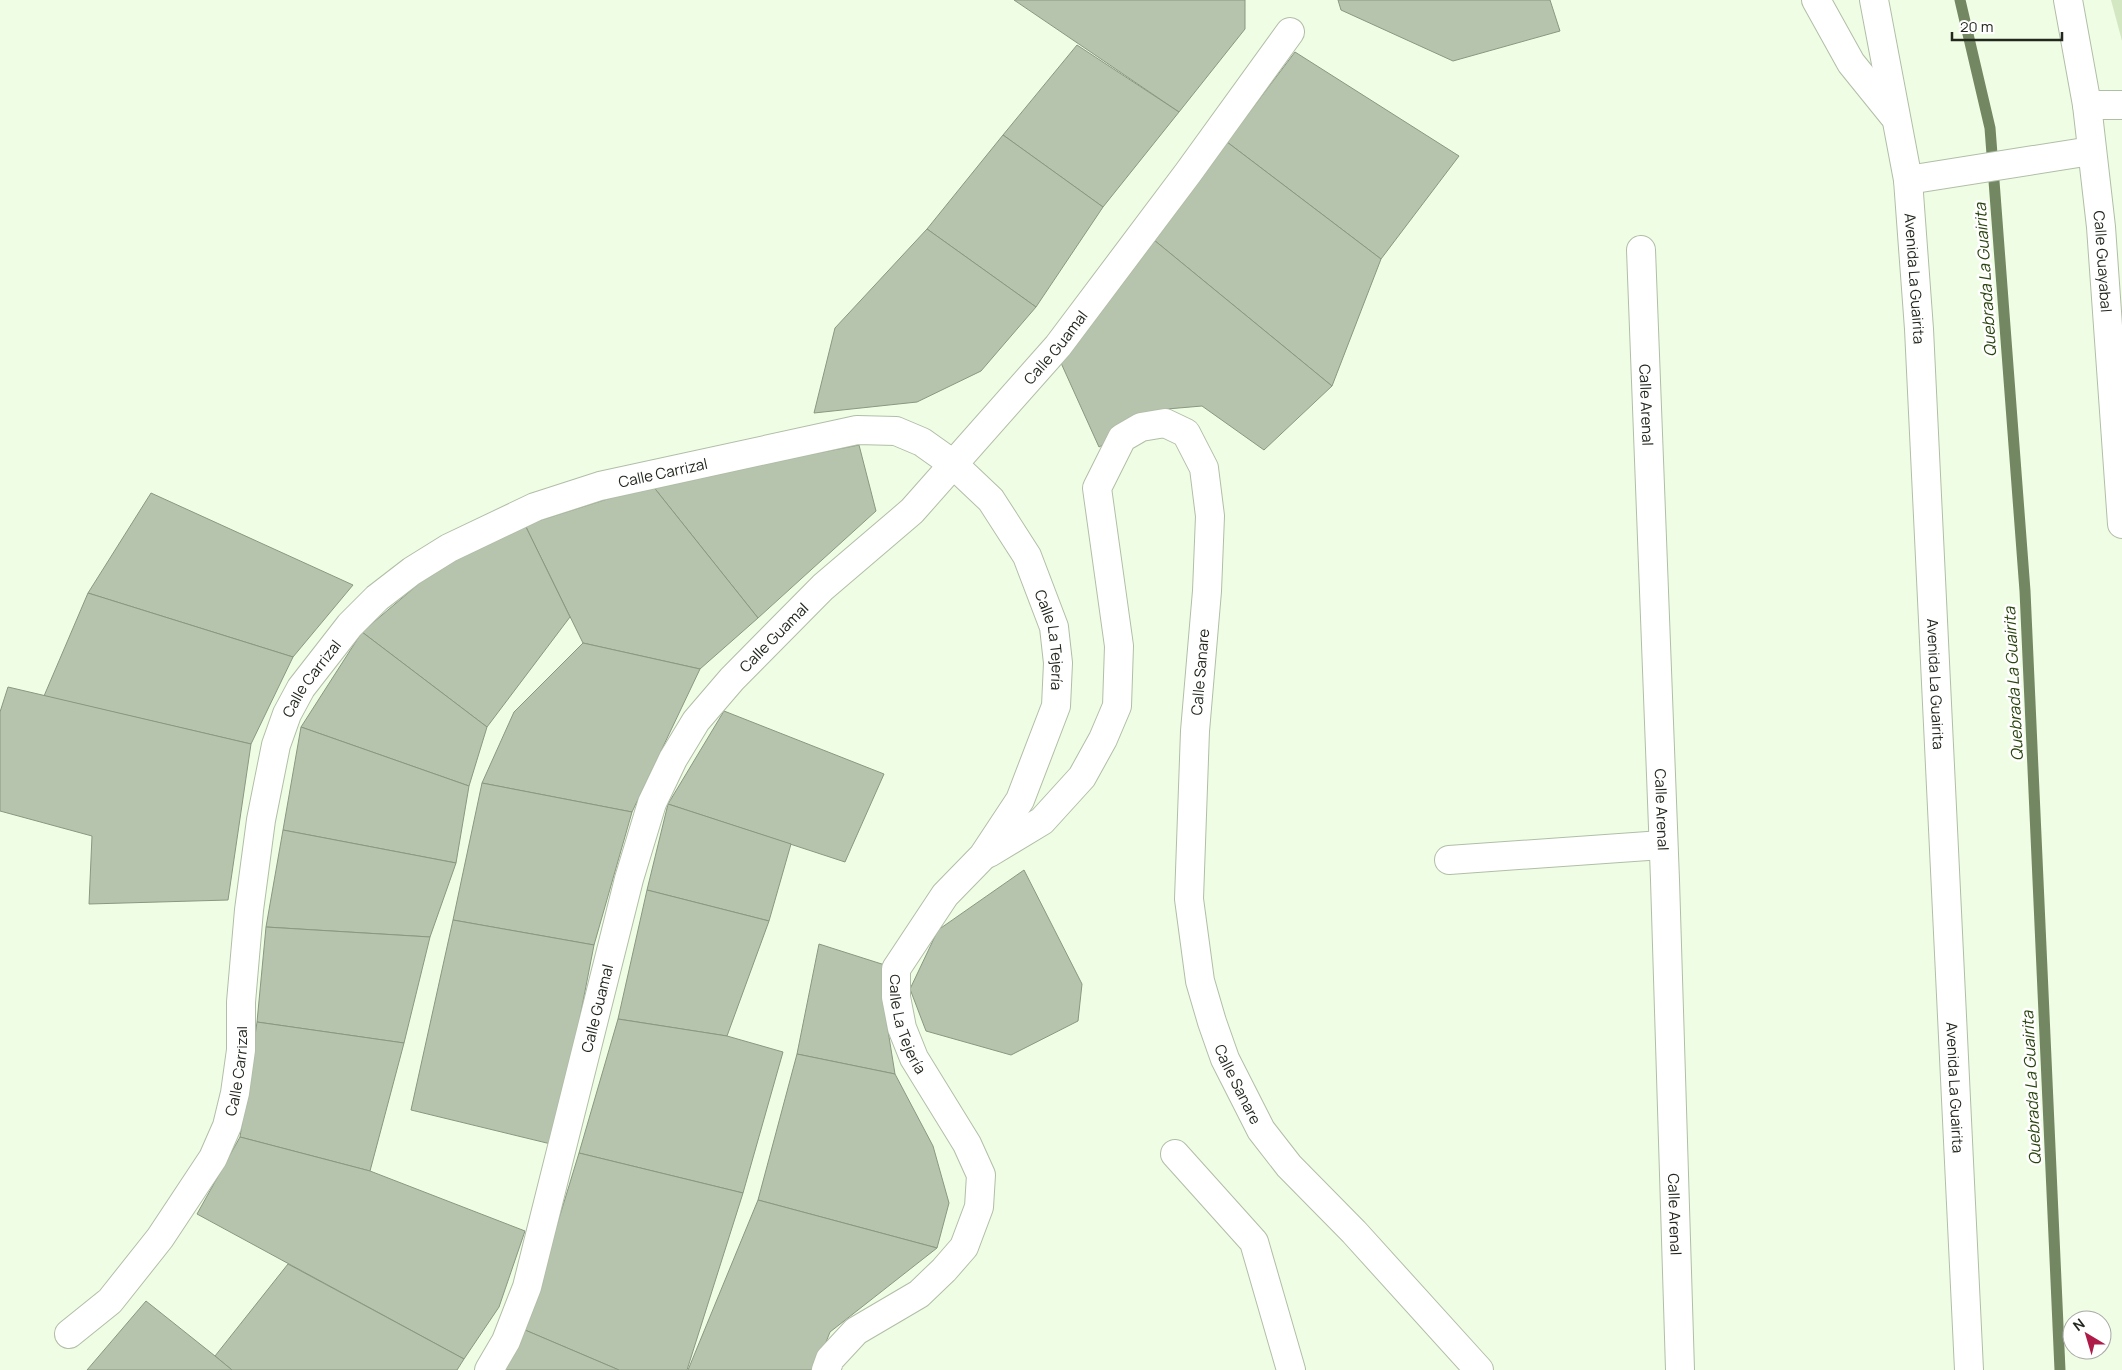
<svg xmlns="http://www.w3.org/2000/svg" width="2122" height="1370" font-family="Manrope,sans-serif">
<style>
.green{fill:#d3e8c2}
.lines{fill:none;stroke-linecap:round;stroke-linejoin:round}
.stream{stroke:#738862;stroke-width:11}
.building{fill:#b7c4ad;stroke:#8a9781}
.minor-casing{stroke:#b1bea7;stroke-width:30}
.minor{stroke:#fff;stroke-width:28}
.labels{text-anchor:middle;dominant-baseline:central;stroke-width:5;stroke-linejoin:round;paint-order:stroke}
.street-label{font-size:15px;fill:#23281f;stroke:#fff}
.water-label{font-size:16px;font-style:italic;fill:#29430d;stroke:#fff}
</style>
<rect width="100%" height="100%" fill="#f0fde5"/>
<path class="green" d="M2111,0h11v41z"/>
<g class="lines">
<path class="stream" d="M1960,0l30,128 35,463 35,779"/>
</g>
<g class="building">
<path d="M1014,0h231v29l-66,83z"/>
<path d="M1338,0h212l10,31 -107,30 -112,-51z"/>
<path d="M1077,45l102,67 -76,95 -100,-72z"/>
<path d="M1295,52l164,104 -78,103 -154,-117z"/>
<path d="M1003,135l100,72 -67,100 -109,-78z"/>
<path d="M1227,142l154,117 -49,127 -178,-146z"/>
<path d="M927,229l109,78 -55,64 -64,31 -103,11 21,-85z"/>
<path d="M1154,240l178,146 -68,64 -62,-44 -35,3 -68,38 -38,-84z"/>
<path d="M859,445l17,66 -118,107 -106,-133z"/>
<path d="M652,485l106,133 -58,51 -117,-26 -58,-118z"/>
<path d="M151,493l202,92 -60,72 -205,-64z"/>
<path d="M525,525l45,92 -83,110 -125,-95 79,-67z"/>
<path d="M88,593l205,64 -42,87 -207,-48z"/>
<path d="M362,632l125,95 -18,59 -168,-59z"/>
<path d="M583,643l117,26 -68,143 -150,-29 32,-71z"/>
<path d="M8,687l243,57 -23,156 -139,4 3,-68 -92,-25v-99z"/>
<path d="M724,711l160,63 -39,88 -177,-58z"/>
<path d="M301,727l168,59 -13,77 -173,-33z"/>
<path d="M482,783l150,29 -38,133 -141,-25z"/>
<path d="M668,804l123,40 -22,77 -122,-31z"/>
<path d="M283,830l173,33 -26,74 -164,-10z"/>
<path d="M1024,870l58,114 -4,37 -67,34 -85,-24 -16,-42 28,-59z"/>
<path d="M647,890l122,31 -42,115 -109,-17z"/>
<path d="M453,920l141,25 -39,200 -144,-35z"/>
<path d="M266,927l164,10 -26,106 -147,-21z"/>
<path d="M819,944l69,22 -3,46 10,62 -98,-20z"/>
<path d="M618,1019l109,17 56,16 -40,141 -164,-40z"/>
<path d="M257,1022l147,21 -34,128 -130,-34z"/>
<path d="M797,1054l98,20 38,72 16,57 -12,45 -179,-48z"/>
<path d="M240,1137l130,34 155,60 -26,76 -35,52 -267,-145z"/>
<path d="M579,1153l164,40 -56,177h-68l-94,-40z"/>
<path d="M758,1200l179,48 -107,84 -15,38h-127z"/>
<path d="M288,1264l176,95 -7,11h-225l-17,-14z"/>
<path d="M146,1301l69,55 17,14h-145z"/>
<path d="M525,1330l94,40h-115z"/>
</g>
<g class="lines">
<defs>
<g id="minor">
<path d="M1816,0l35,63 42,52"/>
<path id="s1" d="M1874,0l34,180 11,149 50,1041"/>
<path id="s2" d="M2068,0l19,105 14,122 21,297"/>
<path d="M2087,105h35"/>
<path d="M1908,180l183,-29"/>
<path id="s3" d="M1641,250l24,630 15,490"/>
<path id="s4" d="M989,853l53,-32 40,-44 21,-38 14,-33 2,-60 -22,-158 25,-50 19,-11 24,-4 21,10 18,35 6,48 -3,75 -12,140 -6,168 11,82 12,41 13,37 36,71 28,36 65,66 125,138"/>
<path d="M1449,860l213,-15"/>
<path d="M1175,1154l79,88 37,128"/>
<path id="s5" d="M69,1334l41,-33 50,-63 53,-80 14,-32 8,-33 6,-43v-48l8,-92 12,-90 15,-75 11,-31 14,-26 49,-63 27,-27 35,-27 37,-23 86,-41 65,-21 257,-56 39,1 26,11 31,22 38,36 36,56 27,71 4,36 -2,43 -36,94 -37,56 -38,39 -49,74v28l6,31 12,30 53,86 14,31 -2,32 -15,40 -20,23 -25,24 -63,37 -26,28 -4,11"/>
<path id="s6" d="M489,1370l17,-29 21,-54 102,-408 23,-76 21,-44 23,-38 36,-42 91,-92 89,-76 146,-165 130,-173 102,-141"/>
</g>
</defs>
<use href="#minor" class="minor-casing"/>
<use href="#minor" class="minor"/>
</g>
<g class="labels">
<g class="street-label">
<text stroke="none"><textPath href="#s2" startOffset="264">Calle Guayabal</textPath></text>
<text stroke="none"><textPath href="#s1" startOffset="282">Avenida La Guairita</textPath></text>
<text stroke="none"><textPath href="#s6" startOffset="1204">Calle Guamal</textPath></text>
<text stroke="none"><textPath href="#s3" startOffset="155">Calle Arenal</textPath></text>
<text stroke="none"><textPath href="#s5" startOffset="1145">Calle Carrizal</textPath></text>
<text stroke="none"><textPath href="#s6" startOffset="799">Calle Guamal</textPath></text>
<text stroke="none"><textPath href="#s5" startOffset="1656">Calle La Tejería</textPath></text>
<text transform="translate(1200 672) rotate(-85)">Calle Sanare</text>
<text stroke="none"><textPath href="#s5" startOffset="725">Calle Carrizal</textPath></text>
<text stroke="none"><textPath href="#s1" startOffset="688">Avenida La Guairita</textPath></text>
<text stroke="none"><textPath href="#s3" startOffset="560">Calle Arenal</textPath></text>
<text stroke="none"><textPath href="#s6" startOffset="379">Calle Guamal</textPath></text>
<text stroke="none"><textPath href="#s5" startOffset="2091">Calle La Tejería</textPath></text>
<text stroke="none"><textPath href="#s5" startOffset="320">Calle Carrizal</textPath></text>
<text stroke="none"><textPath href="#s4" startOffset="1210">Calle Sanare</textPath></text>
<text stroke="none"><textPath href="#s1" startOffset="1092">Avenida La Guairita</textPath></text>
<text stroke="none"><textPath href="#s3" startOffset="965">Calle Arenal</textPath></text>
</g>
<g class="water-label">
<text transform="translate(1985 280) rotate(-94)">Quebrada La Guairita</text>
<text transform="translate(2013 684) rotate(-93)">Quebrada La Guairita</text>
<text transform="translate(2031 1088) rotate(-93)">Quebrada La Guairita</text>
</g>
</g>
<g transform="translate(2087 1335) rotate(322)"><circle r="24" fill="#ffffff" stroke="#a7a9a5"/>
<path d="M0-4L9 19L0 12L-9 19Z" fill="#ae1b48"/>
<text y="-8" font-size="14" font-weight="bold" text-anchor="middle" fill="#23281f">N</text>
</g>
<path d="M1952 32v8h110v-8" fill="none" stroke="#23281f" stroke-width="2.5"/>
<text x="1960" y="32" font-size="15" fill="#23281f" stroke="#ffffff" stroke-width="4" paint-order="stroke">20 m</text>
</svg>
